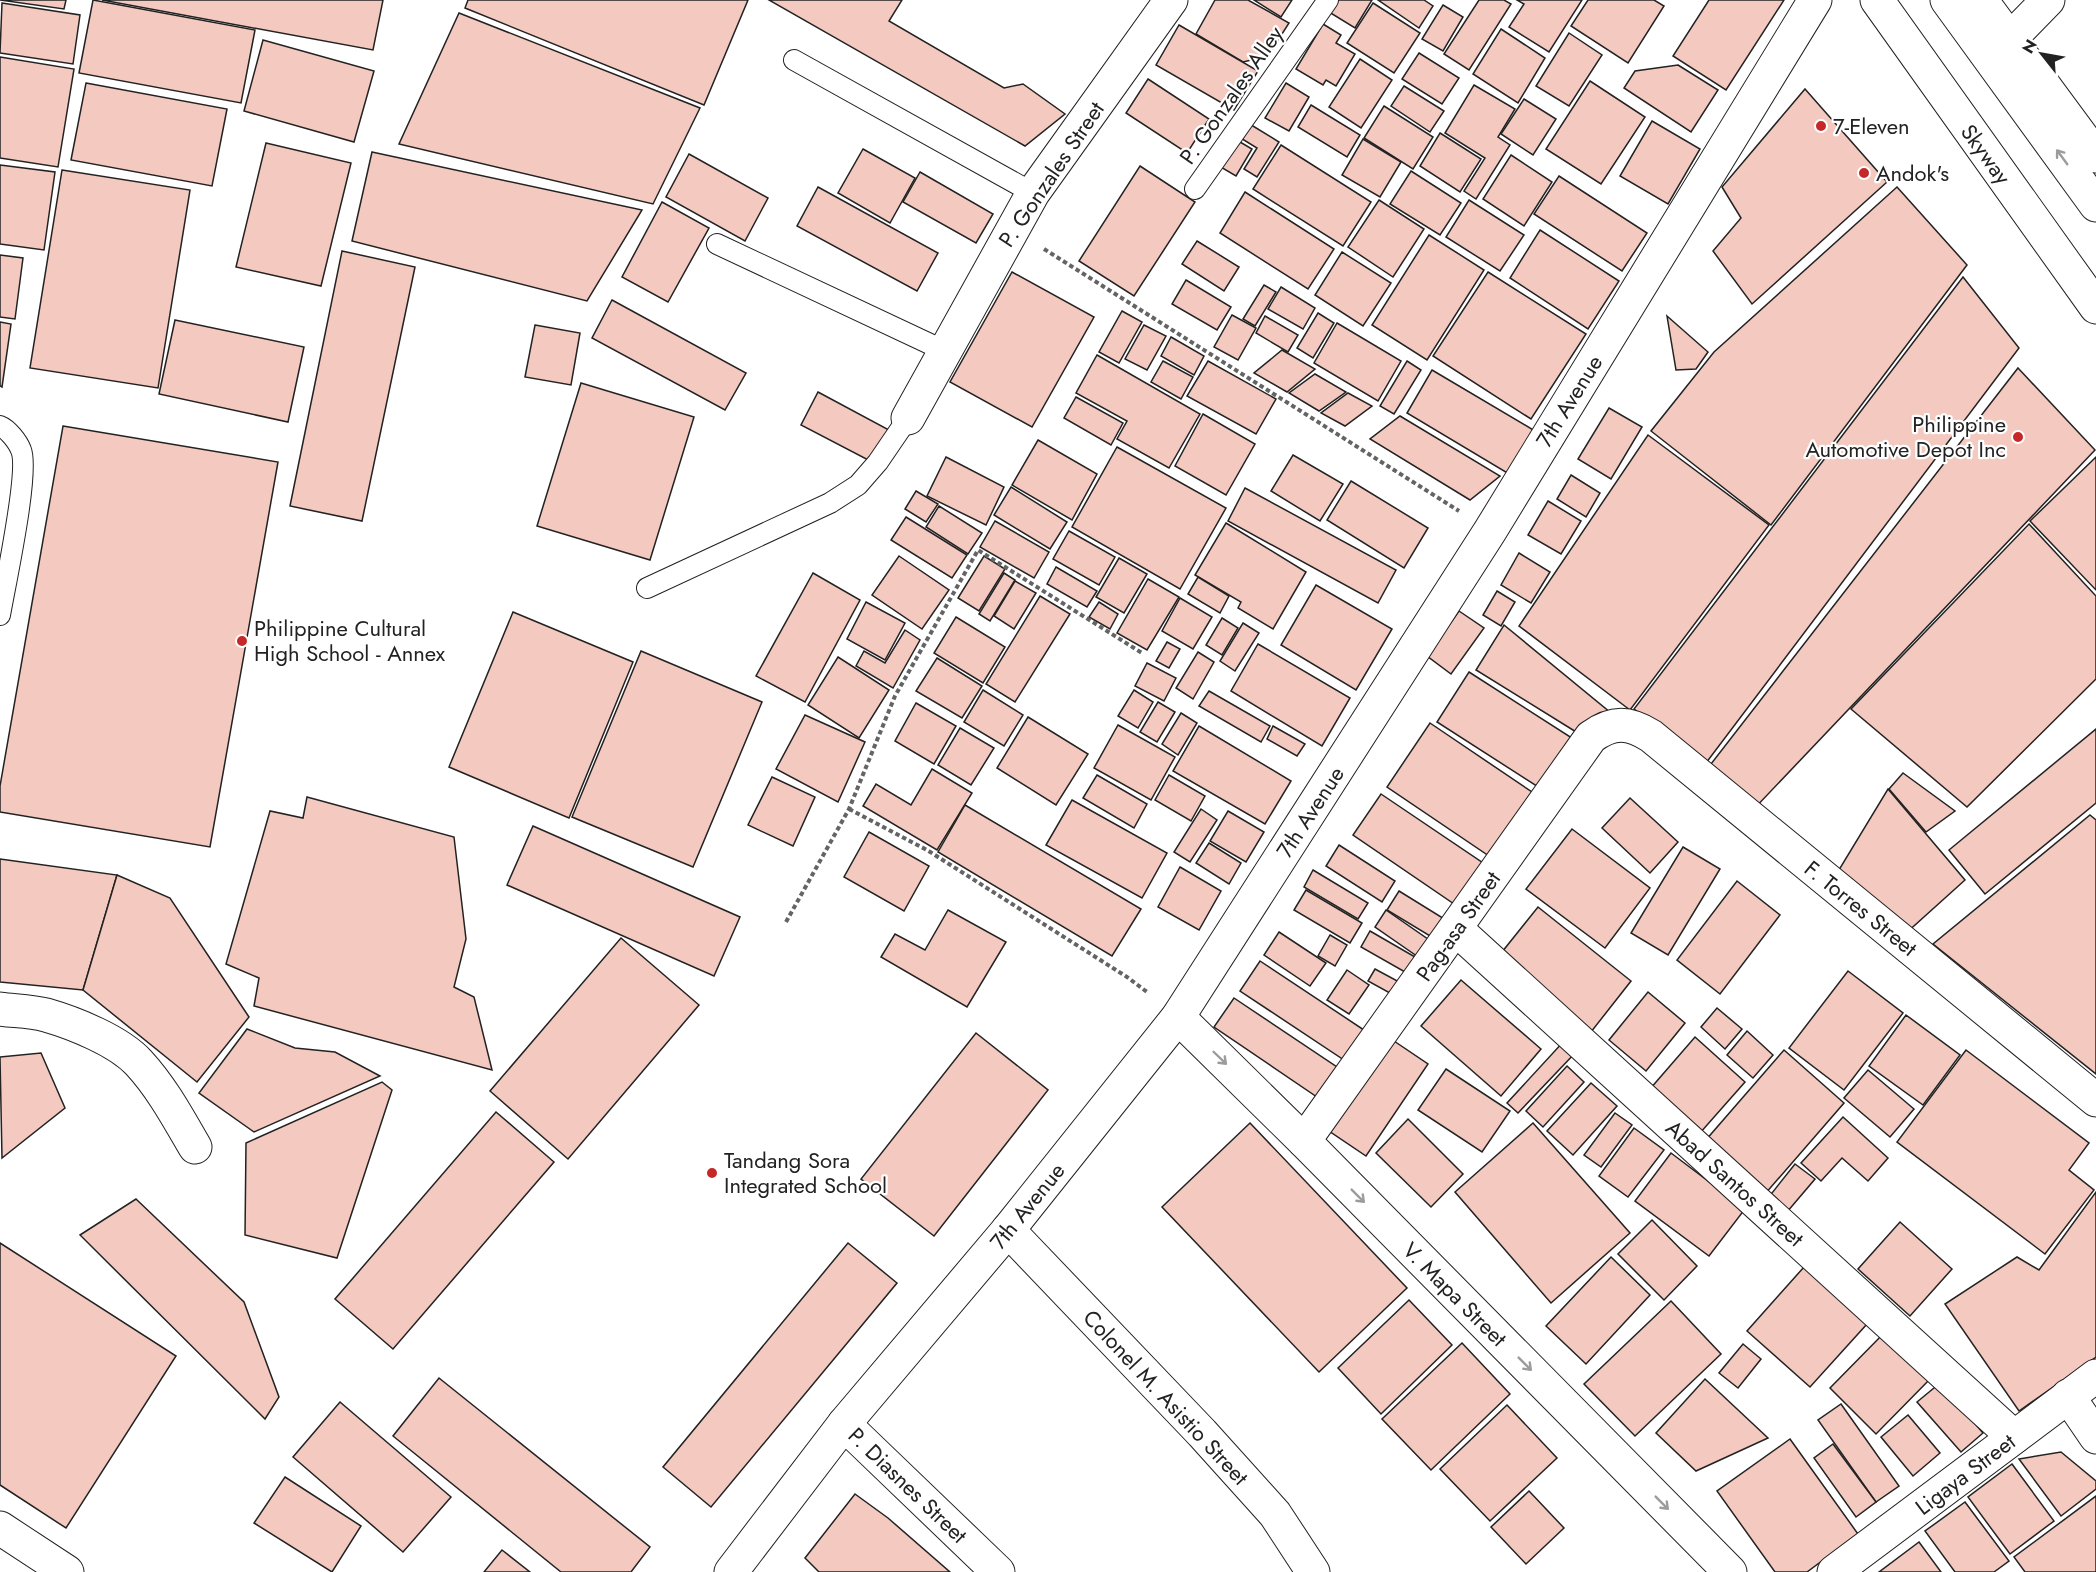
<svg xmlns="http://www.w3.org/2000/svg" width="2096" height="1572" font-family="Jost,sans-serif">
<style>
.building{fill:#f3c9c0;stroke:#222;stroke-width:1.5}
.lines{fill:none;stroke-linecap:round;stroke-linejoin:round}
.lane-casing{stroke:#222;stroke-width:22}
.street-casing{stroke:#222;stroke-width:35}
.secondary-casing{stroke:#222;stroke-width:35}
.primary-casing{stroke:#222;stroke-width:35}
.highway-casing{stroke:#222;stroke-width:35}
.path{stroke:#646464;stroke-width:4;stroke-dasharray:4.5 3;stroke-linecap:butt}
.lane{stroke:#fff;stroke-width:20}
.street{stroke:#fff;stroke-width:33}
.secondary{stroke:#fff;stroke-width:33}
.primary{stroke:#fff;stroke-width:33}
.highway{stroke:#fff;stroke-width:33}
.oneway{stroke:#9c9c9c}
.poi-dot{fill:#c62828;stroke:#fff;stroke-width:2}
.labels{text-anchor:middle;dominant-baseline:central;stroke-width:4.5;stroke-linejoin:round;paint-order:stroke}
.street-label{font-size:22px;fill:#222;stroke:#fff}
.poi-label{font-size:22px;fill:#222;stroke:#fff;text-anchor:start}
</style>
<rect width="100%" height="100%" fill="#fff"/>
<g class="building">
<path d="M0,0h66l-2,9z"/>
<path d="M93,0l162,30 -14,73 -162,-30z"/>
<path d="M102,0h281l-10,50z"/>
<path d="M468,0h280l-44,105 -239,-97z"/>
<path d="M769,0h133l-13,21 115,67 19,-4 42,30 -40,32z"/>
<path d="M1215,0h33l41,23 -21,33 -25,6 -47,-28z"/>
<path d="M1254,0h38l-11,17z"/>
<path d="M1337,0h35l-17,28 -26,-16z"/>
<path d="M1378,0h46l9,6 -14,22z"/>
<path d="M1479,0h25l7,4 -42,66 -25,-16z"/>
<path d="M1517,0h65l-33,52 -40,-25 15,-23z"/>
<path d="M1588,0h66l10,6 -36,57 -57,-37z"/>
<path d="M1709,0h75l-58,90 -53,-34z"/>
<path d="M2,3l78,12 -7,49 -73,-11z"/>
<path d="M1373,3l47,30 -26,40 -47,-30z"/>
<path d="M1443,5l20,12 -20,34 -21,-12z"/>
<path d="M459,13l241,95 -47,96 -254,-60z"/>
<path d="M1323,24l18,11 -5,8 19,11 -19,32 -10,-6 -3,5 -27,-16z"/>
<path d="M1179,25l79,46 -24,39 -78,-45z"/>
<path d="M1501,29l44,29 -27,45 -45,-29z"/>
<path d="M1569,33l33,22 -33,51 -33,-20z"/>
<path d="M263,40l111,31 -20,71 -110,-31z"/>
<path d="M1419,53l40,25 -17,26 -40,-25z"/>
<path d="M0,57l74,12 -16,98 -58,-9z"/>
<path d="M1360,59l32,21 -31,48 -32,-21z"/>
<path d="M1678,65l40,25 -27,42 -67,-44 11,-17z"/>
<path d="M1148,79l61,40 -22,34 -61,-40z"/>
<path d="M1590,81l55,36 -44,67 -55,-35z"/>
<path d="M86,83l141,26 -15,77 -141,-26z"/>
<path d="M1286,83l23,14 -20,34 -24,-13z"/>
<path d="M1474,85l41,24 -17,28 12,8 -34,54 -12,-8 21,-33 -40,-25z"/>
<path d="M1404,86l40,25 -14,21 -39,-26z"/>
<path d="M1805,89l82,93 -135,122 -39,-53 28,-33 -19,-31z"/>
<path d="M1524,99l32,20 -23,36 -32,-21z"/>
<path d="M1311,105l49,30 -13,22 -49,-30z"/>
<path d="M1384,106l49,31 -20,32 -49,-31z"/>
<path d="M1652,121l48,28 -32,55 -48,-28z"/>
<path d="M1248,123l31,19 -22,35 -13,-8 13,-21 -18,-11z"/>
<path d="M1440,133l41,26 -21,33 -40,-26z"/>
<path d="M1235,139l17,10 -16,27 -17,-10z"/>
<path d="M1363,139l38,23 -21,35 -38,-22z"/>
<path d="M266,143l85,20 -30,123 -85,-19z"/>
<path d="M1281,145l90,57 -28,44 -90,-57z"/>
<path d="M863,149l52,29 -25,45 -52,-30z"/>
<path d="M372,152l270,58 -55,91 -235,-60z"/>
<path d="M689,154l79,44 -23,43 -79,-44z"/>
<path d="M1511,155l41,27 -28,44 -41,-27z"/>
<path d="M0,165l55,7 -11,78 -44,-6z"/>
<path d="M1140,166l55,36 -61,94 -55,-35z"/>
<path d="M62,170l128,20 -32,198 -128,-20z"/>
<path d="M1411,171l50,32 -21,32 -50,-31z"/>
<path d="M920,172l73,42 -17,29 -73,-41z"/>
<path d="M1559,176l88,57 -25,38 -88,-57z"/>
<path d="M818,187l120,66 -21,38 -120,-65z"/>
<path d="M1897,187l70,78 -196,260 -120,-94 63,-79z"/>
<path d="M1245,192l89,57 -26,40 -88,-56z"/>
<path d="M1379,200l45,29 -31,48 -45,-30z"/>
<path d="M1469,200l55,35 -24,36 -54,-34z"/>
<path d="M662,202l47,26 -41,74 -46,-25z"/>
<path d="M1540,230l79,51 -31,48 -78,-51z"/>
<path d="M1429,235l55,35 -57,90 -55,-35z"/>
<path d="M1197,241l42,26 -15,24 -42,-27z"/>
<path d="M342,251l73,16 -53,254 -72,-15z"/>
<path d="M1342,252l49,31 -28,43 -48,-31z"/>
<path d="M0,255l23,3 -8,61 -15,-2z"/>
<path d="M1012,272l82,45 -62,110 -82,-45z"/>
<path d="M1488,272l98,62 -55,85 -98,-63z"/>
<path d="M1963,277l56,71 -313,415 -72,-54z"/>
<path d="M1186,280l45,27 -14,23 -45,-26z"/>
<path d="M1264,285l12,7 -21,34 -12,-7z"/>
<path d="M1281,287l34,21 -12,21 -35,-20z"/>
<path d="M612,300l134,73 -21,37 -133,-72z"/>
<path d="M1122,311l20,11 -23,41 -20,-11z"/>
<path d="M1318,313l16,10 -21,35 -16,-10z"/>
<path d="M1232,315l24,13 -18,32 -24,-13z"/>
<path d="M1265,316l33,19 -10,17 -32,-19z"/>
<path d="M1667,316l41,36 -12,17 -20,1z"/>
<path d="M175,320l129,27 -16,75 -129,-28z"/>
<path d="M0,322l11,2 -9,63 -2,-1z"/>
<path d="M1337,323l64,38 -23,40 -64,-38z"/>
<path d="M535,325l45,8 -9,52 -46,-8z"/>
<path d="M1144,325l22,11 -19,34 -22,-11z"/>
<path d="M1171,337l33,19 -10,19 -33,-19z"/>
<path d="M1282,350l33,19 -28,23 -33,-19z"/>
<path d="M1097,355l103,59 -31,54 -52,-29 10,-18 -51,-28z"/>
<path d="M1163,361l30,16 -12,22 -30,-17z"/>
<path d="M1208,361l68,38 -20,35 -69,-38z"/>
<path d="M1407,361l14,9 -27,44 -14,-8z"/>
<path d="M2018,368l77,82 -343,361 -41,-47z"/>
<path d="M1432,370l103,61 -26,43 -102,-61z"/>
<path d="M1315,374l31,18 -27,19 -30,-18z"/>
<path d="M581,383l113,34 -44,143 -113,-34z"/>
<path d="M818,392l71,38 -17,32 -71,-37z"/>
<path d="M1348,393l24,13 -27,20 -24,-13z"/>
<path d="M1076,397l47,26 -12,22 -47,-27z"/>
<path d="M1609,408l33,19 -31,52 -33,-20z"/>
<path d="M1203,414l52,30 -29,51 -51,-29z"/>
<path d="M1400,416l100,60 -30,24 -100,-61z"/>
<path d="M63,426l215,36 -68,385 -210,-35v-26z"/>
<path d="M1648,435l121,90 -139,185 -111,-84z"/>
<path d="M1038,440l59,34 -25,46 -60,-35z"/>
<path d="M1117,447l109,61 -46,81 -108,-62z"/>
<path d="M1293,455l50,29 -23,37 -49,-30z"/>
<path d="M946,457l58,30 -18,38 -59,-29z"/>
<path d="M2096,457v133l-66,-69z"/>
<path d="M1571,475l29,18 -14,24 -29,-18z"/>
<path d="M1351,481l77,47 -24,40 -77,-48z"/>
<path d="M1011,487l56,35 -17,27 -56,-34z"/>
<path d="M1245,488l151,82 -18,33 -150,-82z"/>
<path d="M916,491l22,13 -12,18 -21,-13z"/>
<path d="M1548,501l33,20 -20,33 -33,-19z"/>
<path d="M939,506l43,27 -14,21 -42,-27z"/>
<path d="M906,517l61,38 -15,23 -61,-38z"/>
<path d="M995,521l54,31 -15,26 -54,-31z"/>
<path d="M1226,523l80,49 -33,57 -35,-21 3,-6 -46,-27z"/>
<path d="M2029,524l67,72v83l-129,128 -116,-98z"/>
<path d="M1069,531l46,26 -16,28 -46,-26z"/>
<path d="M1519,553l31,19 -19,31 -30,-18z"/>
<path d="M899,556l50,34 -27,39 -50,-34z"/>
<path d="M984,556l21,13 -26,42 -21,-13z"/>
<path d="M1119,558l28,16 -23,39 -28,-16z"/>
<path d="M1056,567l41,24 -10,16 -40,-23z"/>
<path d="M813,573l47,27 -55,102 -49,-26z"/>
<path d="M1004,573l11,7 -25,41 -11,-7z"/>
<path d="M1198,577l31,19 -9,17 -32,-19z"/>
<path d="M1148,579l31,18 -32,53 -30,-17z"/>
<path d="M1015,581l21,12 -22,36 -20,-13z"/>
<path d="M1316,585l76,44 -36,61 -75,-45z"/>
<path d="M1497,591l18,11 -14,24 -18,-11z"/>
<path d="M1040,596l30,18 -55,88 -29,-18z"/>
<path d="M1180,598l32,19 -19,32 -31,-18z"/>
<path d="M866,602l39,21 -20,37 -38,-21z"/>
<path d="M1099,602l19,12 -8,15 -21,-12z"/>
<path d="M1459,611l25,17 -33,46 -24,-18z"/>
<path d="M513,612l120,50 -64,156 -120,-51z"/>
<path d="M956,617l49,30 -22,36 -49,-30z"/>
<path d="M1222,618l16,10 -16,27 -16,-10z"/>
<path d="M1243,623l16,10 -24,38 -15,-10z"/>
<path d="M1504,625l107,88 -30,22 -105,-65z"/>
<path d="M905,630l15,10 -27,48 -37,-22 8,-15 21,12z"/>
<path d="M1167,642l13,7 -11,19 -13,-7z"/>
<path d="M1258,644l92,54 -28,48 -91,-55z"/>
<path d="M641,651l121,51 -69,165 -121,-50z"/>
<path d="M1198,652l16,10 -21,37 -17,-11z"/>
<path d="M838,657l51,33 -30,48 -51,-33z"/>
<path d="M937,658l45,28 -20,32 -46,-27z"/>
<path d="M1147,663l29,15 -12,23 -29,-15z"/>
<path d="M1469,672l106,68 -32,50 -106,-68z"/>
<path d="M983,690l40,25 -19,31 -40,-24z"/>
<path d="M1134,690l19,12 -15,26 -20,-12z"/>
<path d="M1209,691l61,35 -9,16 -62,-36z"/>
<path d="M1158,702l17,10 -18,30 -17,-10z"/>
<path d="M916,703l40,23 -22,38 -39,-23z"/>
<path d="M1181,713l16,10 -19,32 -16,-11z"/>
<path d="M805,715l60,27 -27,60 -62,-33z"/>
<path d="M1028,717l60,37 -32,51 -59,-37z"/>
<path d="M1430,723l105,71 -43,64 -105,-71z"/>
<path d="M1118,725l57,32 -24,43 -57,-32z"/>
<path d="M1199,726l92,55 -26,43 -92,-53z"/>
<path d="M1273,726l32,18 -8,12 -30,-17z"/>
<path d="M960,728l34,20 -23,37 -33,-20z"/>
<path d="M2096,729v74l-111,91 -36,-44z"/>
<path d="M932,769l40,24 -35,57 -74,-44 13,-22 35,21z"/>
<path d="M1903,773l52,38 -29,21 -37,-43z"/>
<path d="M1097,775l50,29 -13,24 -51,-30z"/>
<path d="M1169,775l36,21 -14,25 -36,-21z"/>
<path d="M772,777l43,20 -22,49 -45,-21z"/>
<path d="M1888,789l77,91 -60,54 -71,-56z"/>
<path d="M1381,794l108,73 -29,41 -107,-73z"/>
<path d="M307,797l147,40 12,102 -12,48 20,10 18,73 -238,-64 5,-28 -33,-14 44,-153 33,7z"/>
<path d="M1630,798l48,44 -28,31 -48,-45z"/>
<path d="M1072,800l95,53 -25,45 -96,-53z"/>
<path d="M965,805l176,104 -29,47 -174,-104z"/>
<path d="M1201,809l16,11 -27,42 -16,-10z"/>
<path d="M1228,811l36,21 -18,30 -36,-21z"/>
<path d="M2090,815l6,5v254l-163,-130z"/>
<path d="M533,826l207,91 -26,59 -207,-91z"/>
<path d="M1572,829l78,59 -45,60 -79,-59z"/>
<path d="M869,832l60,34 -25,45 -60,-34z"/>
<path d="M1209,843l32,20 -12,21 -33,-21z"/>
<path d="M1339,845l56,36 -13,21 -56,-36z"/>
<path d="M1683,847l37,22 -52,86 -37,-22z"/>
<path d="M0,859l117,16 -34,115 -83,-8z"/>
<path d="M1180,867l41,24 -22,39 -41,-23z"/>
<path d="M1313,870l55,33 -10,16 -54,-32z"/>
<path d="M117,875l53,23 79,119 -52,65 -114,-92z"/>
<path d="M1737,881l43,34 -60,79 -43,-34z"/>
<path d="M1306,890l56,33 -12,20 -56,-33z"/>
<path d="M1399,891l47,29 -11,19 -48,-29z"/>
<path d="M1538,907l93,74 -40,51 -93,-75z"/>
<path d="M948,910l58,32 -39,65 -86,-50 14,-23 30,16z"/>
<path d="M1386,910l49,34 -11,17 -49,-34z"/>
<path d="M1370,931l52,30 -10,15 -51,-29z"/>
<path d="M1279,932l47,31 -16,23 -46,-31z"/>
<path d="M1330,935l17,10 -12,21 -17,-10z"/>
<path d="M621,938l78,67 -131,154 -78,-68z"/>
<path d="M1260,961l104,69 -20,30 -104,-69z"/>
<path d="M1375,969l28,15 -6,13 -29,-16z"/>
<path d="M1347,970l22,15 -20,29 -22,-14z"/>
<path d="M1848,971l55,42 -59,77 -55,-42z"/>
<path d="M1461,980l80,69 -40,47 -80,-70z"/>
<path d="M1648,992l37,31 -39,48 -37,-31z"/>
<path d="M1234,998l103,69 -20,30 -103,-70z"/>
<path d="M1717,1008l25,21 -17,20 -24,-22z"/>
<path d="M1906,1015l54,40 -37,50 -54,-39z"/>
<path d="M247,1029l48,19 40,4 45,24 -126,56 -55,-39z"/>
<path d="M1747,1031l26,24 -20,23 -26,-23z"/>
<path d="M976,1033l72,57 -114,146 -73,-57z"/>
<path d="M1695,1037l50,45 -45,51 -50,-44z"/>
<path d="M1391,1039l37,25 -62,92 -37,-25z"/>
<path d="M1564,1041l12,11 -58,61 -11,-10z"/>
<path d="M1784,1050l60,53 -79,91 -60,-53z"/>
<path d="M1966,1050l123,93 -20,27 25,20 -49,64 -148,-112z"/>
<path d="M41,1053l24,55 -63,50 -2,-101z"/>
<path d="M1567,1066l17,16 -41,45 -17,-16z"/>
<path d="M1446,1069l64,42 -28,41 -64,-42z"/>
<path d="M1868,1070l46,39 -24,28 -46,-39z"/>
<path d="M382,1082l10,8 -55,168 -92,-23 1,-92z"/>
<path d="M1591,1083l26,23 -44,49 -26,-24z"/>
<path d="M496,1112l58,50 -161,187 -58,-50z"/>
<path d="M1615,1113l17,12 -31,42 -17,-12z"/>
<path d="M1843,1117l45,41 -20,23 -26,-23 -21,23 -20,-18z"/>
<path d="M1408,1119l55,55 -32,33 -55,-54z"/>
<path d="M1250,1123l157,165 -88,84 -157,-165z"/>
<path d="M1533,1123l97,110 -79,70 -96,-111z"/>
<path d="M1634,1128l30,22 -36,47 -29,-21z"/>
<path d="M1671,1153l74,56 -36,47 -74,-55z"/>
<path d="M1795,1164l20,15 -28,33 -19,-14z"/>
<path d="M2096,1192v165l-77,54 -74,-107 72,-47 22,13z"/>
<path d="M136,1199l108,103 35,95 -14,22 -185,-184z"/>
<path d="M1652,1220l45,46 -33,34 -46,-46z"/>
<path d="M1900,1222l52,47 -42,47 -52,-47z"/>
<path d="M0,1243l176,113 -110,172 -66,-43z"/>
<path d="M848,1243l49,40 -186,224 -48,-40z"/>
<path d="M1611,1257l39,38 -64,69 -40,-38z"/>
<path d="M1804,1267l63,57 -57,63 -63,-56z"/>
<path d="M1409,1300l43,45 -71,69 -43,-46z"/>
<path d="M1671,1301l50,53 -86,82 -51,-52z"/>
<path d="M1885,1332l46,46 -55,56 -46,-46z"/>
<path d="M1462,1343l48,51 -79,76 -49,-51z"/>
<path d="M1743,1344l18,15 -23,29 -19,-15z"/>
<path d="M439,1378l211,169 -19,25h-70l-168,-136z"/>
<path d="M1705,1379l63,59 -72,33 -40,-38z"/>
<path d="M1940,1383l43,50 -22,19 -44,-50z"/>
<path d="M340,1402l111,95 -48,55 -110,-95z"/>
<path d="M1841,1404l58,82 -23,16 -58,-82z"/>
<path d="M1507,1405l50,53 -67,63 -50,-52z"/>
<path d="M1908,1415l32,38 -27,23 -32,-39z"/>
<path d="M1790,1439l68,95 -51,38h-32l-58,-81z"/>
<path d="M1833,1444l43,58 -20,15 -42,-59z"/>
<path d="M2061,1452l35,29v8l-35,27 -42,-57z"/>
<path d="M2012,1464l42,57 -44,33 -42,-57z"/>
<path d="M285,1477l76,49 -29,46 -78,-49z"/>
<path d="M1529,1491l35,37 -38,36 -35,-37z"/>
<path d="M855,1494l33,24 62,54h-131l-14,-14z"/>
<path d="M2096,1496v76h-71l-11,-15z"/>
<path d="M1965,1502l44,59 -15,11h-39l-30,-41z"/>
<path d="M1919,1542l22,30h-62z"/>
<path d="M502,1550l28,22h-46z"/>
</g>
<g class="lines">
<defs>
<g id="lane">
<path d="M794,60l239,133"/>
<path d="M1195,189l133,-189"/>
<path d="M717,244l230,108"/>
<path d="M0,426c8,3 18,16 21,24 9,21 -16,136 -21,165"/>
<path d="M647,588l183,-85 28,-18 20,-23 30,-44"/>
</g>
<g id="street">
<path d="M2009,40l39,-40"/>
<path d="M908,418l125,-225 138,-193"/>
<path d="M1456,929l558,508"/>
<path d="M0,1009c15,2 31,2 46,6 28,8 73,26 93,48 23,25 39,55 56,84"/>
<path d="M1178,1017l126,124 426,431"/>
<path d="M1304,1141l287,-404c22,-16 38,-15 60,-1l445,364"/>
<path d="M1008,1230l194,203 73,81 38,58"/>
<path d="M2068,1396l28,41"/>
<path d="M844,1424l154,148"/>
<path d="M0,1528l67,44"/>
<path d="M1834,1572l262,-196"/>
</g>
<path id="secondary" d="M731,1572l113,-148 164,-194 170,-213 312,-486 325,-531"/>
<path id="primary" d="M1981,0l115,156"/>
<g id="highway">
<path d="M1877,0l219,307"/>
<path d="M1947,0l149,205"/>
</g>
</defs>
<use href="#lane" class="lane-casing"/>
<use href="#street" class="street-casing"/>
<use href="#secondary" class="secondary-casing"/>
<use href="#primary" class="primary-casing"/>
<use href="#highway" class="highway-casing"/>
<g class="path">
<path d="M1044,249l415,262"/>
<path d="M849,809l78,41 200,127 20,15"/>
<path d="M786,922l63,-113 46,-113 83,-146 164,103"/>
</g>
<use href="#lane" class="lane"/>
<use href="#street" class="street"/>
<use href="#secondary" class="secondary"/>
<use href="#primary" class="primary"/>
<use href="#highway" class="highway"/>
</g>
<defs><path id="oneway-shaft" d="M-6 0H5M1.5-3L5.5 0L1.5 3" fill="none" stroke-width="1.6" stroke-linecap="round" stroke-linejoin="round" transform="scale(1.5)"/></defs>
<g class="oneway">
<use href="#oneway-shaft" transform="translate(2062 157) rotate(-126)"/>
<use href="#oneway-shaft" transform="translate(1220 1058) rotate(44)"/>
<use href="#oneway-shaft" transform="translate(1358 1196) rotate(45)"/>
<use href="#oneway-shaft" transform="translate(1525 1364) rotate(45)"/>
<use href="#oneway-shaft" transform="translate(1662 1503) rotate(45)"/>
</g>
<g class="poi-dot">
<circle cx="1821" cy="126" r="6"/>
<circle cx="1864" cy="173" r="6"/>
<circle cx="2018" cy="437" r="6"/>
<circle cx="242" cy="641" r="6"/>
<circle cx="712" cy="1173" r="6"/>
</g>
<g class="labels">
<g class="street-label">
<text transform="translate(1231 95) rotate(-55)">P. Gonzales Alley</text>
<text transform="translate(1986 154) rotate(54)">Skyway</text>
<text transform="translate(1051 174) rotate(-56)">P. Gonzales Street</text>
<text transform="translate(1569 401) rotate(-58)">7th Avenue</text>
<text transform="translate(1310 812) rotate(-57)">7th Avenue</text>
<text transform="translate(1861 908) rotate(39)">F. Torres Street</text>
<text transform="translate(1458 926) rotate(-55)">Pag-asa Street</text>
<text transform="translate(1735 1183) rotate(42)">Abad Santos Street</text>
<text transform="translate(1027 1206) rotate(-51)">7th Avenue</text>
<text transform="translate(1455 1294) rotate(45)">V. Mapa Street</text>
<text transform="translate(1166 1397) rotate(47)">Colonel M. Asistio Street</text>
<text transform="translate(1965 1474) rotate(-37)">Ligaya Street</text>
<text transform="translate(908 1485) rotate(44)">P. Diasnes Street</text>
</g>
<g class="poi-label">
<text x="1833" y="126">7-Eleven</text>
<text x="1876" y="173">Andok's</text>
<text x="2006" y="424" text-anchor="end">Philippine<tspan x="2006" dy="25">Automotive Depot Inc</tspan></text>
<text x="254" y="628">Philippine Cultural<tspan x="254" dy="25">High School - Annex</tspan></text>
<text x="724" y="1160">Tandang Sora<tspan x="724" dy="25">Integrated School</tspan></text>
</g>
</g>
<g transform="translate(2042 54) rotate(301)" stroke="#ffffff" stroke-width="4.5" paint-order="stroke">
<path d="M0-4.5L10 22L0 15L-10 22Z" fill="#222222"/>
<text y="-9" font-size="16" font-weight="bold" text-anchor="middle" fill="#222222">N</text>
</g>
</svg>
